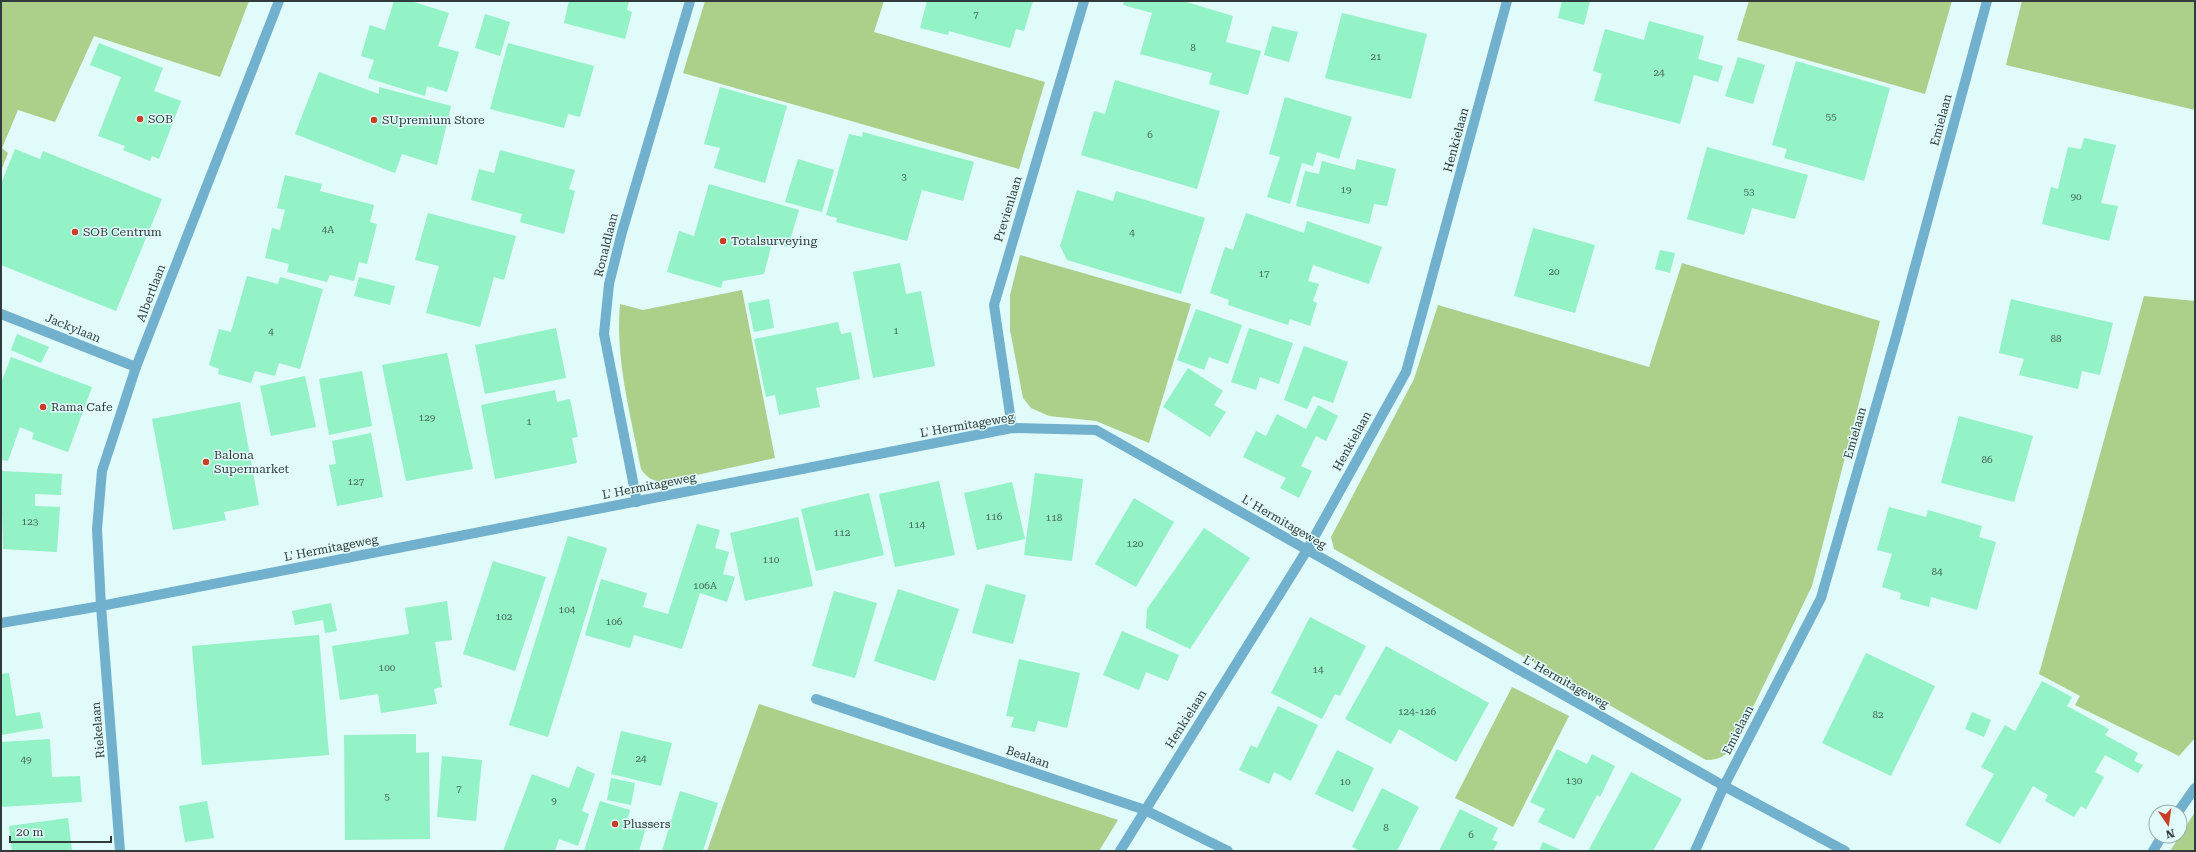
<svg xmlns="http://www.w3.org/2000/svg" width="2196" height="852" font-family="'Roboto Serif',serif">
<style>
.green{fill:#acd089}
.building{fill:#93f2c6}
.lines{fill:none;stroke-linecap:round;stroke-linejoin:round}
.minor{stroke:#71b1cd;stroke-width:10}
.tertiary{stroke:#71b1cd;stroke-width:10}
.poi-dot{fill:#ca3f24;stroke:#e1fafa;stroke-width:1.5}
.labels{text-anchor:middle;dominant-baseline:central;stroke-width:3;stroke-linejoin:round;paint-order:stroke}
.number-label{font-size:10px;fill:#4a695e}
.poi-label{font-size:12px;fill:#313b3b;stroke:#e1fafa;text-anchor:start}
.street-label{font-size:12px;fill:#313b3b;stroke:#e1fafa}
</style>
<rect width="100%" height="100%" fill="#e1fafa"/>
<g class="green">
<path d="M1,1h248l-29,76 -126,-41 -39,86 -37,-12 -16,38 6,5 -7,18z"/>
<path d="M705,1h179l-10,31 171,50 -26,87 -336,-96z"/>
<path d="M1749,1h203l-27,93 -188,-54z"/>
<path d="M2022,1h173v109l-189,-45z"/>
<path d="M1020,255l171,49 -42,139 -53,-22 -47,-5 -18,-8 -8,-10 -13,-68v-35z"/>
<path d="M1682,263l198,58 -68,265 -78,160c-8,10 -15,14 -28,14l-372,-211 -3,-12 83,-158 24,-74 211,62z"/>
<path d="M742,290l33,168 -111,24c-11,-1 -16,-3 -23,-13 -10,-53 -26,-110 -21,-165l23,6z"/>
<path d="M2144,296l51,5v437l-16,18 -104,-51 5,-9 -41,-22z"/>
<path d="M1512,687l57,29 -56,111 -58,-29z"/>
<path d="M759,704l359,116 -19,31h-392z"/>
<path d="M2195,812v39h-25z"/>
</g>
<g class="building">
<path d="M394,1h17l38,12 -11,33 21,6 -12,40 -20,-6 -2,10 -57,-18 6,-18 -13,-4 9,-31 15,5z"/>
<path d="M569,1h60l-2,9 5,2 -7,27 -61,-16z"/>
<path d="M927,1h106l-9,30 -8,-2 -6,19 -61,-17 -1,4 -28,-7z"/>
<path d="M1124,1h59l50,15 -7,26 35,9 -13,44 -39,-11 3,-11 -72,-19 12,-41 -29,-8z"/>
<path d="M1562,1h28l-6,24 -26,-7z"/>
<path d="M1342,13l85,21 -16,65 -86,-21z"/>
<path d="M485,14l25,8 -10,34 -25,-8z"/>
<path d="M1649,21l55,15 -6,23 25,7 -5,16 -24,-7 -14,49 -86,-23 8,-27 -9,-3 12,-42 39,11z"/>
<path d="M1272,26l26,6 -9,30 -25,-7z"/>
<path d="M99,43l64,25 -9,23 27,10 -22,58 -7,-3 -2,5 -27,-11 2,-4 -27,-10 23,-59 -31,-12z"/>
<path d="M508,43l86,23 -14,51 -12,-3 -4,14 -74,-19z"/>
<path d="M1738,57l27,8 -12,39 -28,-8z"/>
<path d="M1796,61l94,27 -26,93 -80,-23 3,-9 -15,-4z"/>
<path d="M319,72l60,22v-7l72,19 -14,59 -35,-11 -7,19 -100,-39z"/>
<path d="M1115,80l105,31 -23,78 -116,-34 13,-44 11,3z"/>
<path d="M720,87l67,19 -22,77 -51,-15 6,-20 -16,-4z"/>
<path d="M1285,97l67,20 -13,42 -22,-7 -4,14 -11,-3 -12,41 -23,-7 13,-40 -11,-3z"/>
<path d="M863,132l111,30 -11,39 -41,-11 -15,51 -71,-19 1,-4 -11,-3 23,-81 13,3z"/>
<path d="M2084,138l32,7 -15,58 17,3 -9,35 -67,-17 9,-37 7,2 10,-42 13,2z"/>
<path d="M1707,147l101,28 -13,44 -43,-11 -8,27 -57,-16z"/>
<path d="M15,149l25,10 3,-8 119,48 -46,112 -115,-46v-81z"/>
<path d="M500,150l75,20 -6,19 6,2 -11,43 -44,-12 2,-8 -51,-14 8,-31 15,4z"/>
<path d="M798,159l36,11 -12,42 -37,-10z"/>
<path d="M1357,159l39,10 -9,37 -13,-2 -5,20 -73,-18 9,-35 14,3 3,-13 33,9z"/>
<path d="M285,175l37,9 -2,7 54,14 -4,17 7,2 -10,40 -8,-2 -5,19 -24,-6 -3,7 -40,-10 2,-8 -24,-6 7,-30 8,2 5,-20 -8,-2z"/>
<path d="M709,184l90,26 -11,37 -16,-4 -8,31 -41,7 -2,7 -54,-16 12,-41 15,5z"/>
<path d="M1077,190l36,11 3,-10 89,27 -24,76 -114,-34 -7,-14z"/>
<path d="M428,213l88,23 -12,44 -10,-3 -14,50 -54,-14 13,-47 -24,-6z"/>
<path d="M1246,213l58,20 3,-12 75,26 -13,37 -56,-19 -5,16 11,3 -6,17 4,2 -7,23 -20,-7 -2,6 -60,-20 1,-5 -19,-7 15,-46 8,3z"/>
<path d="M1533,228l62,17 -20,68 -61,-17z"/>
<path d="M1660,250l15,3 -5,20 -15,-4z"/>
<path d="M900,263l6,31 15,-3 14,75 -62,12 -20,-106z"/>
<path d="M247,276l31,8 2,-7 43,12 -23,80 -21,-6 -4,13 -20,-5 -4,12 -33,-9 1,-5 -10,-4 10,-36 12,3z"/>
<path d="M359,277l36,9 -5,19 -36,-9z"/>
<path d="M769,299l5,29 -20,4 -6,-29z"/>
<path d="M2011,299l102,24 -13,52 -18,-4 -4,18 -59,-14 5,-16 -25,-6z"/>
<path d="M1196,309l46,16 -14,39 -19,-7 -5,13 -27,-10z"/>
<path d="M838,322l3,12 10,-2 9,47 -44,9 4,19 -41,8 -4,-20 -9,2 -12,-58z"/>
<path d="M556,328l10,50 -81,16 -10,-49z"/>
<path d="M1249,328l44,15 -14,41 -19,-7 -4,13 -25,-8z"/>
<path d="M17,334l32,13 -8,16 -30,-13z"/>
<path d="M1304,346l44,16 -15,41 -20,-7 -6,13 -23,-9z"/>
<path d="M447,353l26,116 -67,12 -24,-116z"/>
<path d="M11,357l81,30 -24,65 -36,-13 2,-6 -14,-6 -12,34 -7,-1v-77z"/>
<path d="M1188,368l35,23 -9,14 12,7 -16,25 -47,-30z"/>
<path d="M362,371l10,55 -43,9 -10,-56z"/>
<path d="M305,376l11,51 -45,9 -11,-50z"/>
<path d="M555,390l2,12 13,-3 8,38 -6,1 5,25 -82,16 -14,-74z"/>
<path d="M240,402l19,103 -35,7 2,8 -53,10 -21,-111z"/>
<path d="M1318,405l20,11 -12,25 -10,-5 -15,30 11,5 -13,27 -19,-10 6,-10 -43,-21 13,-26 10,5 11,-22 29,15z"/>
<path d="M1959,416l74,20 -19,66 -73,-19z"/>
<path d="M371,433l12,64 -46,9 -8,-41 7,-1 -4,-23z"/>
<path d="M1,471l61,3 -1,21 -26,-1v12l25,1 -3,45 -54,-3z"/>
<path d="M1035,473l48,6 -11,82 -48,-6z"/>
<path d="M939,481l16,74 -60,12 -16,-73z"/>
<path d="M1012,482l13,57 -48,11 -13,-57z"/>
<path d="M869,493l15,62 -68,16 -15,-62z"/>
<path d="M1134,498l40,24 -38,65 -41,-23z"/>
<path d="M1889,507l37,10 2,-7 54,16 -3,11 17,5 -19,68 -46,-13 -2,10 -29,-8 1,-6 -19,-6 10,-33 -15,-4z"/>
<path d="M798,517l15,69 -68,15 -15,-68z"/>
<path d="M697,524l23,6 -5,18 14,4 -6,22 12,3 -8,25 -27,-9 -18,56 -48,-14 -4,13 -45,-13 16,-56 46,14 -4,14 25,7z"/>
<path d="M1204,528l46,30 -60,91 -44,-21 1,-19z"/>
<path d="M568,536l39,12 -59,189 -39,-12z"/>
<path d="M493,561l53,16 -31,94 -52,-17z"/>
<path d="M986,584l40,11 -13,49 -41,-11z"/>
<path d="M898,589l61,20 -24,72 -61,-20z"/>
<path d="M834,591l43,12 -22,75 -43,-12z"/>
<path d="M447,601l5,39 -17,2 7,45 -8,2 3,15 -56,9 -3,-19 -38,6 -8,-54 77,-12 -4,-26z"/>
<path d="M331,603l6,28 -12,2 -2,-13 -28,5 -3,-14z"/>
<path d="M1310,617l56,29 -26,50 -5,-2 -13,25 -51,-26z"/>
<path d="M1122,631l57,24 -11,26 -22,-9 -7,18 -36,-15z"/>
<path d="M319,635l10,120 -127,10 -10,-119z"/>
<path d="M1386,646l103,57 -33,59 -57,-33 -8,15 -46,-25z"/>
<path d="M1866,653l69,33 -44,90 -69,-33z"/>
<path d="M1019,659l61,14 -13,55 -29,-7 -3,11 -24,-5 3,-10 -8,-1z"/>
<path d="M9,673l7,43 24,-4 3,16 -42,7v-61z"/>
<path d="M2042,681l30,16 -5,9 42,23 -4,6 33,18 -4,8 9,4 -5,8 -33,-18 -10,17 9,5 -18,32 -5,-3 -7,11 -29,-16 3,-6 -15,-9 -33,58 -35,-19 29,-51 -13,-7 24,-42 10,6z"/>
<path d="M1278,706l40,19 -27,56 -17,-9 -5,12 -30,-14 12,-25 6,3z"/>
<path d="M1972,712l19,8 -7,17 -19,-8z"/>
<path d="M621,731l51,12 -11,43 -50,-12z"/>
<path d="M416,734v19l13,-1 1,87 -85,1 -1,-105z"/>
<path d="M50,739l2,38 28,-1 2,26 -81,5v-65z"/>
<path d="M1557,749l30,15 5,-10 23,12 -15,31 -3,-2 -23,44 -36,-17 7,-13 -15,-7z"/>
<path d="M1337,750l37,18 -21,44 -38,-18z"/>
<path d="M442,756l40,4 -6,61 -39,-4z"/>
<path d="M577,766l18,8 -13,37 7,3 -11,32 -19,-7 -4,12h-52l29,-77 37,14z"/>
<path d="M1631,772l51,27 -29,52h-65z"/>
<path d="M611,778l24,5 -4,22 -24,-5z"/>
<path d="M1382,788l37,19 -22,44h-37l-8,-4z"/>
<path d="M680,791l38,12 -15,48h-41z"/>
<path d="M207,801l7,37 -29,4 -6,-36z"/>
<path d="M600,801l30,9 -3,11 19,6 -7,24h-55z"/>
<path d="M1460,809l38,19 -6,12 6,2 -5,9h-54z"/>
<path d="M68,818l4,33h-60l-3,-25z"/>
<path d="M1543,842l20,9h-24z"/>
</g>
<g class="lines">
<g class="minor">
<path d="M1,314l135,53"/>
<path d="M1012,428l-18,-123 90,-304"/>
<path d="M637,502l-33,-168 5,-50 13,-52 68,-231"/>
<path d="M1,623l100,-17 911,-178 84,2 628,356 121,65"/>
<path d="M816,699l329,111 83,41"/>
<path d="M120,851l-19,-245 -4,-77 5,-58 34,-104 143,-366"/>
<path d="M1120,851l187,-301 99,-178 101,-371"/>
<path d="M1695,851l29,-65 97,-188 76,-265 90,-332"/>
</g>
<g class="tertiary">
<path d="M2178,812l17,-24"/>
<path d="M2153,851l9,-15"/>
</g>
</g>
<g class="poi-dot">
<circle cx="140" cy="119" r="4"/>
<circle cx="374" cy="120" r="4"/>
<circle cx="75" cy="232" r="4"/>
<circle cx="723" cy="241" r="4"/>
<circle cx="43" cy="407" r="4"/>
<circle cx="206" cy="462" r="4"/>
<circle cx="615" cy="824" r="4"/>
</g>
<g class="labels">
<g class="number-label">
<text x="976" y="14">7</text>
<text x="1193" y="47">8</text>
<text x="1376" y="56">21</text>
<text x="1659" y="72">24</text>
<text x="1831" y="116">55</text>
<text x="1150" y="134">6</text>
<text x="904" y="176">3</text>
<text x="1346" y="189">19</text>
<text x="1749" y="191">53</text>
<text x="2076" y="196">90</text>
<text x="328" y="229">4A</text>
<text x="1132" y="232">4</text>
<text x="1554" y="271">20</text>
<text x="1264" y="273">17</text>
<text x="896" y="330">1</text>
<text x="271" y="331">4</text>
<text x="2056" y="338">88</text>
<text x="427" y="417">129</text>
<text x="529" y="421">1</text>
<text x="1987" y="459">86</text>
<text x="356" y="481">127</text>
<text x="994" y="516">116</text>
<text x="1054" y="517">118</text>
<text x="30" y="521">123</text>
<text x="917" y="524">114</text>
<text x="842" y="532">112</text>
<text x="1135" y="543">120</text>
<text x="771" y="559">110</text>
<text x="1937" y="571">84</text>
<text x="705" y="585">106A</text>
<text x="567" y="609">104</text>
<text x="504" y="616">102</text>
<text x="614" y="621">106</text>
<text x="387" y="667">100</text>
<text x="1318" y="669">14</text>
<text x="1417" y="711">124-126</text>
<text x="1878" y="714">82</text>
<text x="641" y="758">24</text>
<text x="26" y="759">49</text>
<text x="1574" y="780">130</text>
<text x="1345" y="781">10</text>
<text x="459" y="788">7</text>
<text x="387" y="796">5</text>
<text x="554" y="800">9</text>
<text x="1386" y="827">8</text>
<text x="1471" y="834">6</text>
</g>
<g class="poi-label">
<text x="148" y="119">SOB</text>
<text x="382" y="120">SUpremium Store</text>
<text x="83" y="232">SOB Centrum</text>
<text x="731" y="241">Totalsurveying</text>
<text x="51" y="407">Rama Cafe</text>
<text x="214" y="455">Balona<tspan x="214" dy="14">Supermarket</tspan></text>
<text x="623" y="824">Plussers</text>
</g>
<g class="street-label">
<text transform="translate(1941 120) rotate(-75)">Emielaan</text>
<text transform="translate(1456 140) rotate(-75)">Henkielaan</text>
<text transform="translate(1008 209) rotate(-73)">Previenlaan</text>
<text transform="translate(606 245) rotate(-76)">Ronaldlaan</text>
<text transform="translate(151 293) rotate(-69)">Albertlaan</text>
<text transform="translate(73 328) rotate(22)">Jackylaan</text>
<text transform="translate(967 425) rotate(-10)">L' Hermitageweg</text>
<text transform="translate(1855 433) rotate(-74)">Emielaan</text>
<text transform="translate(1352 441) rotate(-61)">Henkielaan</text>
<text transform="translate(649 486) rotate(-11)">L' Hermitageweg</text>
<text transform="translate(1284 522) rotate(30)">L' Hermitageweg</text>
<text transform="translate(331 548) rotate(-11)">L' Hermitageweg</text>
<text transform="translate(1566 682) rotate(29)">L' Hermitageweg</text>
<text transform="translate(1186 719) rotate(-58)">Henkielaan</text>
<text transform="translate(98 730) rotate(-95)">Riekelaan</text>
<text transform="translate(1738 730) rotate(-63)">Emielaan</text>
<text transform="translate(1028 757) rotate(19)">Bealaan</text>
</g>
</g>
<rect width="2196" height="852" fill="none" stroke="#313b3b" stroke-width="4"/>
<g transform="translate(2168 824) rotate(167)"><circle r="19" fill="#e1fafa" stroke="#9baeae"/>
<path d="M0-3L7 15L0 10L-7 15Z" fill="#ca3f24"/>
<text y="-6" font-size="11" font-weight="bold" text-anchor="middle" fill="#313b3b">N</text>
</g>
<path d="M10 836v6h101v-6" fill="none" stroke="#313b3b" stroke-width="2"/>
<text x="16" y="836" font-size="12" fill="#313b3b" stroke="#e1fafa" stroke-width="3" paint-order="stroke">20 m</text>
</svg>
